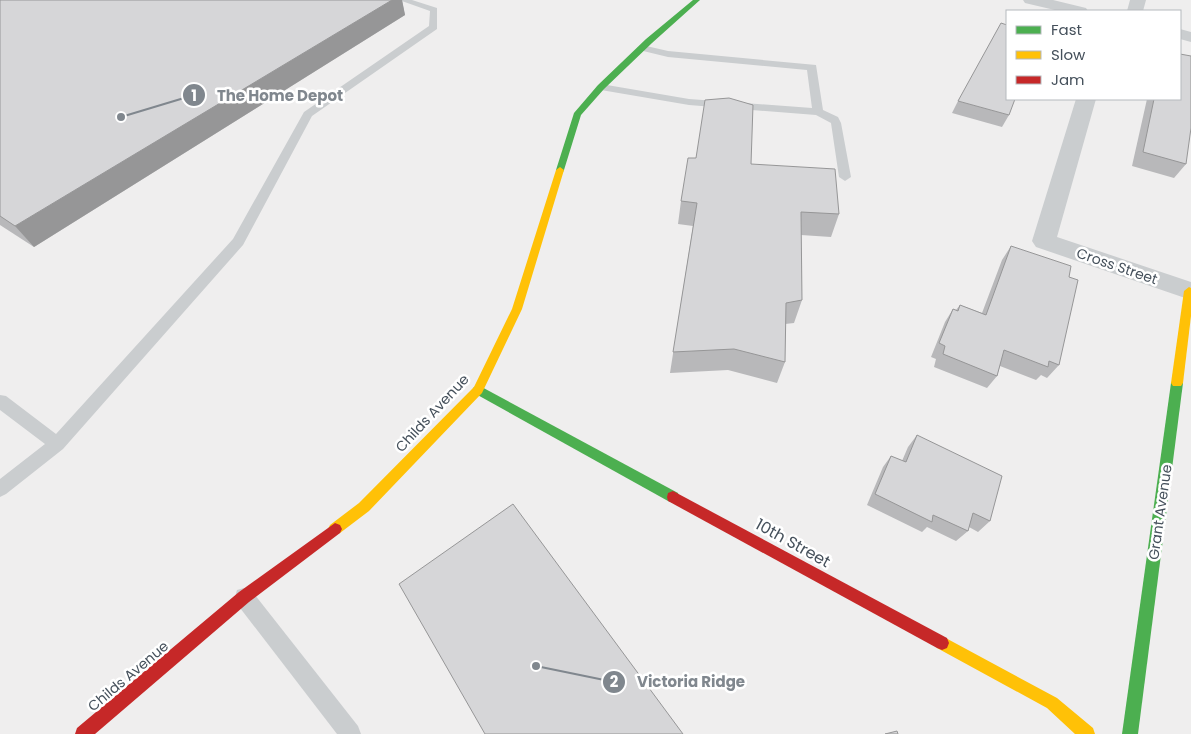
<svg xmlns="http://www.w3.org/2000/svg" width="1191" height="734" font-family="Poppins,sans-serif">
<style>
.lines{fill:none;stroke-linecap:round;stroke-linejoin:round}
.lane{fill:#cacdcf;fill-rule:evenodd}
.street{fill:#cacdcf;fill-rule:evenodd}
.fast{fill:#4caf50;fill-rule:evenodd}
.slow{fill:#ffc107;fill-rule:evenodd}
.jam{fill:#c62828;fill-rule:evenodd}
.wall{fill:#b8b8ba}
.shaded-wall{fill:#969697}
.building{fill:#d6d6d8;stroke:#969697}
.labels{text-anchor:middle;dominant-baseline:central;stroke-width:5;stroke-linejoin:round;paint-order:stroke}
.street-label{font-size:14px;fill:#45505b;stroke:#fff}
.near-street-label{font-size:16px;fill:#45505b;stroke:#fff}
.leader{fill:none;stroke:#80878e;stroke-width:2}
.callout-dot{fill:#80878e;stroke:#fff;stroke-width:2}
.mark-label{font-size:15px;text-anchor:middle;font-weight:bold;fill:#fff}
.callout-label{font-size:15px;text-anchor:middle;font-weight:bold;fill:#80878e;stroke:#fff;stroke-width:5;stroke-linejoin:round;paint-order:stroke}
</style>
<rect width="100%" height="100%" fill="#efeeee"/>
<g class="lines">
<g class="lane">
<path d="M399,0h13l25,8v21l-125,87 -69,129 -180,204 -57,45 -6,3v-18l45,-35 -45,-34v-15l6,1 50,38 177,-195 71,-127 125,-86 1,-15z"/>
<path d="M642,45l26,6 148,14 7,45 15,7 3,6 10,54 -6,4 -6,-4 -8,-54 -15,-8 -127,-10 -88,-15 -5,-3 5,-3 88,15 123,9 -5,-38 -139,-13 -29,-7 -2,-2z"/>
<path d="M244,588l7,2 107,136 3,8h-24l-100,-130 -2,-7 2,-7z"/>
</g>
<g class="street">
<path d="M1023,0h30l33,8 2,3h-29l-34,-8z"/>
<path d="M1130,0h16l-3,11h-16z"/>
<path d="M1180,29l11,3v10l-11,-3z"/>
<path d="M1076,99h20l-39,138 134,45v18l-155,-53 -4,-6z"/>
</g>
<g class="fast">
<path d="M693,0h7l-48,43 -48,46 -23,26 -17,55 -1,2h-6l-1,-2 18,-57 24,-28 48,-46z"/>
<path d="M1177,378l4,2 2,3 -45,351h-16l49,-351 2,-3z"/>
<path d="M478,385l200,108 1,4 -1,4 -5,2 -5,-2 -194,-108 -2,-3 2,-3z"/>
</g>
<g class="slow">
<path d="M560,167l4,3 -42,139 -40,84 -113,118 -29,22 -5,2 -5,-2 -2,-4 2,-4 29,-22 115,-116 38,-78 44,-139z"/>
<path d="M1189,287l2,1v28l-8,67 -2,3h-8l-2,-3 13,-92z"/>
<path d="M942,636l115,62 36,30 2,6h-20l-28,-26 -110,-60 -2,-5 2,-5z"/>
</g>
<g class="jam">
<path d="M673,491l274,147 2,5 -2,5 -5,2 -5,-2 -269,-147 -1,-4 1,-4z"/>
<path d="M335,523l5,2 2,4 -2,4 -91,69 -154,132h-20l2,-6 162,-136z"/>
</g>
</g>
<g class="wall">
<path d="M0,0h402l3,15 -371,232 -34,-22z"/>
<path d="M1147,99h33l6,65 -12,14 -42,-12z"/>
<path d="M958,101l51,14 -7,12 -50,-14z"/>
<path d="M751,164l88,50 -8,23 -30,-2 1,65 -8,23 -9,1v38l-8,21 -49,-13 -58,3 23,-147 -15,-2 3,-23z"/>
<path d="M1011,246l58,31 -10,88 -12,13 -6,-3 -5,5 -36,-14 -3,10 -10,12 -53,-21 2,-8 -5,-2 14,-35 8,-13 3,1 4,-5 22,8 20,-53z"/>
<path d="M917,435l73,86 -12,11 -9,-5 -1,4 -12,10 -29,-14 -5,5 -55,-27 16,-38 8,-11 11,5 6,-14z"/>
</g>
<path class="shaded-wall" d="M392,0h10l3,15 -371,232 -19,-21z"/>
<g class="building">
<path d="M0,0h392l-377,226 -15,-10z"/>
<path d="M1001,23l6,2v74h8l-6,16 -51,-14z"/>
<path d="M1180,54l11,2v72l-5,36 -43,-12 11,-53h26z"/>
<path d="M729,98l24,7 -2,59 84,5 4,45 -38,-2 1,88 -16,3 -1,59 -51,-13 -61,3 24,-149 -16,-2 7,-43h8l9,-58z"/>
<path d="M1011,246l60,20 -2,11 9,3 -19,85 -10,-4 -1,6 -44,-17 -7,26 -54,-22 2,-8 -6,-3 14,-34 5,2 2,-6 26,10z"/>
<path d="M917,435l85,41 -12,45 -17,-8 -5,18 -35,-16 -1,7 -57,-28 16,-38 15,6z"/>
<path d="M513,504l170,230h-198l-86,-150z"/>
<path d="M897,731l1,3h-13z"/>
</g>
<g class="labels">
<g class="street-label">
<text transform="translate(1117 266) rotate(19)">Cross Street</text>
<text transform="translate(432 413) rotate(-47)">Childs Avenue</text>
<text transform="translate(1160 512) rotate(-82)">Grant Avenue</text>
<text transform="translate(128 676) rotate(-40)">Childs Avenue</text>
</g>
<g class="near-street-label">
<text transform="translate(793 543) rotate(29)">10th Street</text>
</g>
</g>
<path class="leader" d="M121 117L194 95M536 666L614 682"/>
<g class="callout-dot">
<circle cx="121" cy="117" r="5"/>
<circle cx="536" cy="666" r="5"/>
<circle cx="194" cy="95" r="12"/>
<circle cx="614" cy="682" r="12"/>
</g>
<g class="mark-label">
<text x="194" y="101">1</text>
<text x="614" y="687">2</text>
</g>
<g class="callout-label">
<text x="280" y="101">The Home Depot</text>
<text x="691" y="687">Victoria Ridge</text>
</g>
<rect x="1006" y="10" width="175" height="90" fill="#ffffff" stroke="#b5b9bd"/>
<rect x="1016" y="26" width="25" height="8" fill="#4caf50" stroke="#b5b9bd"/>
<text x="1051" y="35" font-size="15" fill="#45505b">Fast</text>
<rect x="1016" y="51" width="25" height="8" fill="#ffc107" stroke="#b5b9bd"/>
<text x="1051" y="60" font-size="15" fill="#45505b">Slow</text>
<rect x="1016" y="76" width="25" height="8" fill="#c62828" stroke="#b5b9bd"/>
<text x="1051" y="85" font-size="15" fill="#45505b">Jam</text>
</svg>
